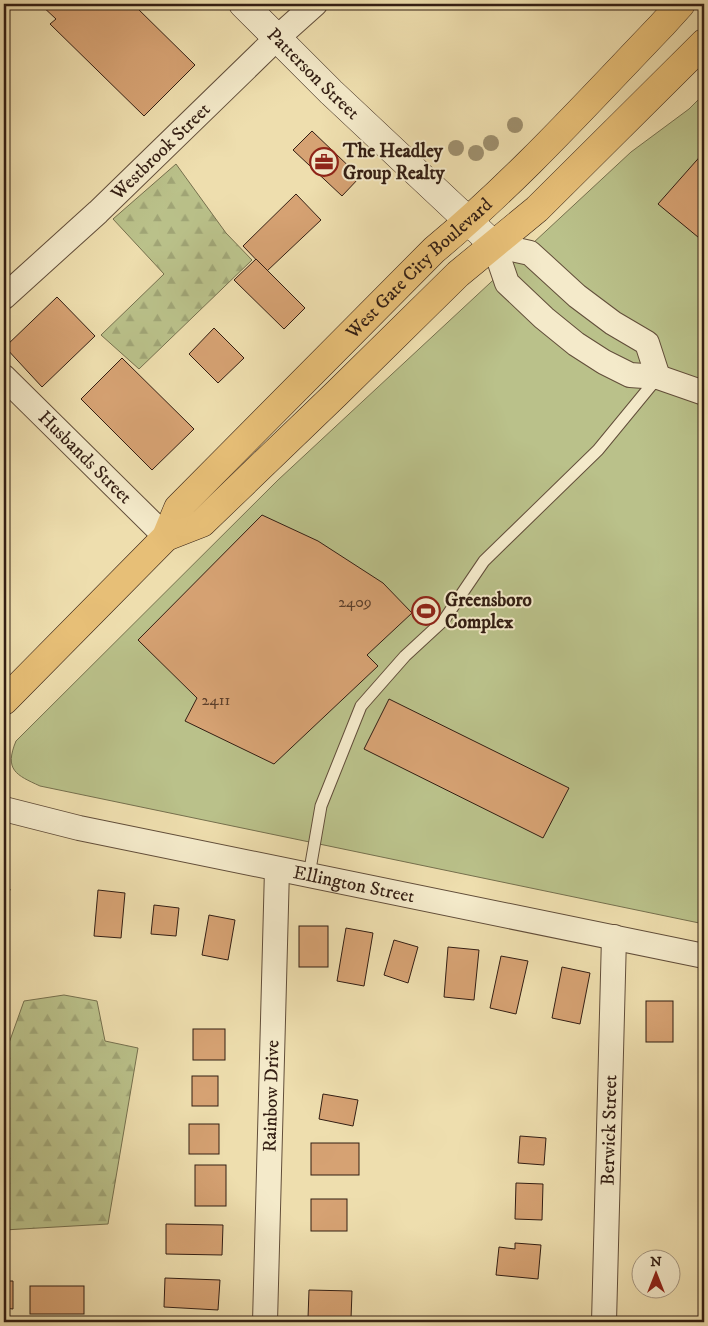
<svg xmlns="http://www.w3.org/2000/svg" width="708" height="1326" font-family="'IM FELL DW Pica',serif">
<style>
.forest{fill:url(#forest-firs);stroke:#76704e}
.garden{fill:#bac18a;stroke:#76704e}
.building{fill:#d6a273;stroke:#331e13}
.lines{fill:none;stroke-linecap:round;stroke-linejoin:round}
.lane-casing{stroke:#624e3a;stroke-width:13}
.street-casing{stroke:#624e3a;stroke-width:26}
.secondary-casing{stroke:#331e13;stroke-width:29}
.primary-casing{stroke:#331e13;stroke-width:29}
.lane{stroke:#f4eaca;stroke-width:11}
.street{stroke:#f4eaca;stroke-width:24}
.secondary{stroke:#f4eaca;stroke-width:28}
.primary{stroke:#e7bf77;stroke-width:28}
.tree{fill:#9e8f6d}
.labels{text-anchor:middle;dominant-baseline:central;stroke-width:4;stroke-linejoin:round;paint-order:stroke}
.number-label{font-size:16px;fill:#5c3f2b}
.street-label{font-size:19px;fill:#331e13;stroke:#f4eaca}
.poi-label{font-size:19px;font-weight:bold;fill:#331e13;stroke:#f4eaca;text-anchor:start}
</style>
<defs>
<pattern id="forest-firs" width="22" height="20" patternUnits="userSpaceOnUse" patternTransform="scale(1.25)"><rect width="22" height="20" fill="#bac18a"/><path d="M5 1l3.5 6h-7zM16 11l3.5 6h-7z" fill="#a0a576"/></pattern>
</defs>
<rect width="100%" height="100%" fill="#eedeae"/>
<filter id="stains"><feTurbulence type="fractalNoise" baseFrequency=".004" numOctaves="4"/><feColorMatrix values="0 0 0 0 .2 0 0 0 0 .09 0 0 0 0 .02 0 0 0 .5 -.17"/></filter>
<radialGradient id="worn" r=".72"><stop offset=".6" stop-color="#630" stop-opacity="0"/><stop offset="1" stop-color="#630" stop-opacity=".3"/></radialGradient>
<g class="forest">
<path d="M176,164l50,69 26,27 -113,109 -38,-34 63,-61 -51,-55z"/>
<path d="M64,995l33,6 8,40 33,7 -30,176 -104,6v-173l20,-56z"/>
</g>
<path class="garden" d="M704,94v830l-664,-138c-24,-11 -36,-16 -24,-45l262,-261 353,-328 58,-43z"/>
<g class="building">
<path d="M40,4h93l62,61 -51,51 -94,-92 6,-5z"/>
<path d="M312,131l48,46 -18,19 -49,-46z"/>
<path d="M704,152v90l-46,-38z"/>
<path d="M296,194l25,26 -54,51 -24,-25z"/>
<path d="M256,259l49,49 -21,21 -50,-49z"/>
<path d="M57,297l38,39 -53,51 -37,-40z"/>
<path d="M214,328l30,30 -26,25 -29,-29z"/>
<path d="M122,358l72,71 -42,41 -71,-71z"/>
<path d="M262,515l56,26 65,42 29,30 -45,42 11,11 -104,98 -89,-43 12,-23 -59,-58z"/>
<path d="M389,699l180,89 -26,50 -179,-89z"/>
<path d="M4,887l6,2 -5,22h-1z"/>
<path d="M98,890l27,3 -4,45 -27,-2z"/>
<path d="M154,905l25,3 -3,28 -25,-2z"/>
<path d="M209,915l26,5 -7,40 -26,-5z"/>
<rect x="299" y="926" width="29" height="41"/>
<path d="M346,928l27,5 -9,53 -27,-5z"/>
<path d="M394,940l24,7 -10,36 -24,-8z"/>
<path d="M448,947l31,3 -5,50 -30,-3z"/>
<path d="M501,956l27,5 -12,53 -26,-6z"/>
<path d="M562,967l28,6 -10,51 -28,-6z"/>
<rect x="646" y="1001" width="27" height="41"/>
<rect x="193" y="1029" width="32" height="31"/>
<rect x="192" y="1076" width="26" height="30"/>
<path d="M323,1094l35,6 -5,26 -34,-7z"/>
<rect x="189" y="1124" width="30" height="30"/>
<path d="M520,1136l26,2 -2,27 -26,-2z"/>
<rect x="311" y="1143" width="48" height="32"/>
<rect x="195" y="1165" width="31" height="41"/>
<path d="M516,1183l27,1 -1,36 -27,-1z"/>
<rect x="311" y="1199" width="36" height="32"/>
<path d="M166,1224l57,1 -1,30 -56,-1z"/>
<path d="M515,1243l26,2 -3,34 -42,-4 3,-28 16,2z"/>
<path d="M165,1278l55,2 -2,30 -54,-3z"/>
<path d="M4,1281h9v28l-9,-1z"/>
<rect x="30" y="1286" width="54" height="28"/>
<path d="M309,1290l43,1 -1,28 -43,-1z"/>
</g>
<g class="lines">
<defs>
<path id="lane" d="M309,875l12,-69 40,-100 44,-50 39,-36 40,-59 114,-111 60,-73"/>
<g id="street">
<path d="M494,245l13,38 37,35 32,26 28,18 26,13 28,2 46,16"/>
<path d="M494,245l36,8 47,43 36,27 34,20 11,34"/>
<path id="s1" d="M4,297l94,-85 179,-174 38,-34"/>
<path id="s2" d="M4,377l162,160"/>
<path id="s3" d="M4,809l75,19 625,128"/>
<path id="s4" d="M265,1322l12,-453"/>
<path id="s5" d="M604,1322l10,-385"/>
</g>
<g id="secondary">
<path id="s6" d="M243,4l88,88 163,153"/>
</g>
<g id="primary">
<path d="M166,537l36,-14 134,-129 122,-120 79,-65 167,-166"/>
<path id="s7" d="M4,701l162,-164 12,-29 256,-258c82,-68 154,-148 228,-225l19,-21"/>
</g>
</defs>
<use href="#lane" class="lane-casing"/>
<use href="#street" class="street-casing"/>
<use href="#secondary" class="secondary-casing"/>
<use href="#primary" class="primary-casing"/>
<use href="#lane" class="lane"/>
<use href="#street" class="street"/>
<use href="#secondary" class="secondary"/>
<use href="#primary" class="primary"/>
</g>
<g class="tree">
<circle cx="515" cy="125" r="8"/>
<circle cx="491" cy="143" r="8"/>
<circle cx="456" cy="148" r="8"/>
<circle cx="476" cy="153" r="8"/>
</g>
<defs>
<symbol id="office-ring" viewBox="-11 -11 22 22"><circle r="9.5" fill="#f4eaca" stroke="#8f2418" stroke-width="1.5"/><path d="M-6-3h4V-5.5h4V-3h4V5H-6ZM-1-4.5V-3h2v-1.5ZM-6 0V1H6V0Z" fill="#8f2418"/></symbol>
<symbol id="stadium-ring" viewBox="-11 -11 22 22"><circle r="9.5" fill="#f4eaca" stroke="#8f2418" stroke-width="1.5"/><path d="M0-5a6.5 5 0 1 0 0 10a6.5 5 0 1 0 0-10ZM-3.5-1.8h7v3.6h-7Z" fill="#8f2418"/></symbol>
</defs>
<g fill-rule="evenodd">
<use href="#office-ring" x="308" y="146" width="32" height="32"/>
<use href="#stadium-ring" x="410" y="595" width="32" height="32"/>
</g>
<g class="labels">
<g class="number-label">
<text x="355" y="602">2409</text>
<text x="216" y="700">2411</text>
</g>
<g class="street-label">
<text stroke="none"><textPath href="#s6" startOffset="99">Patterson Street</textPath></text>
<text stroke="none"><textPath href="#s1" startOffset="214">Westbrook Street</textPath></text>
<text stroke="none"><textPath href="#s7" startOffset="602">West Gate City Boulevard</textPath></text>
<text stroke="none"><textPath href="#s2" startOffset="114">Husbands Street</textPath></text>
<text stroke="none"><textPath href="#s3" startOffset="358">Ellington Street</textPath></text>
<text stroke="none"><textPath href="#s4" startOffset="226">Rainbow Drive</textPath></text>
<text stroke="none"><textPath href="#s5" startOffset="192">Berwick Street</textPath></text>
</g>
<g class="poi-label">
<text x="343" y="151">The Headley<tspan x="343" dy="22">Group Realty</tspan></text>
<text x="445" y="600">Greensboro<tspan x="445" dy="22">Complex</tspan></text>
</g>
</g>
<rect width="708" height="1326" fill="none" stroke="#eedeae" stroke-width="20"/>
<rect x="5" y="5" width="698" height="1316" fill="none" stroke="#331e13" stroke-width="2.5"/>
<rect x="10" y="10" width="688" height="1306" fill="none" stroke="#331e13"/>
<g transform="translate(656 1274)"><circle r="24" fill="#f4eaca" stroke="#a79881"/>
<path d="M0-4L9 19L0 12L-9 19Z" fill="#8f2418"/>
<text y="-8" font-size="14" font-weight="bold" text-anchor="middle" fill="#331e13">N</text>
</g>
<rect width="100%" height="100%" filter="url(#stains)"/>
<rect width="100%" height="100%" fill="url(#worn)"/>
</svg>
